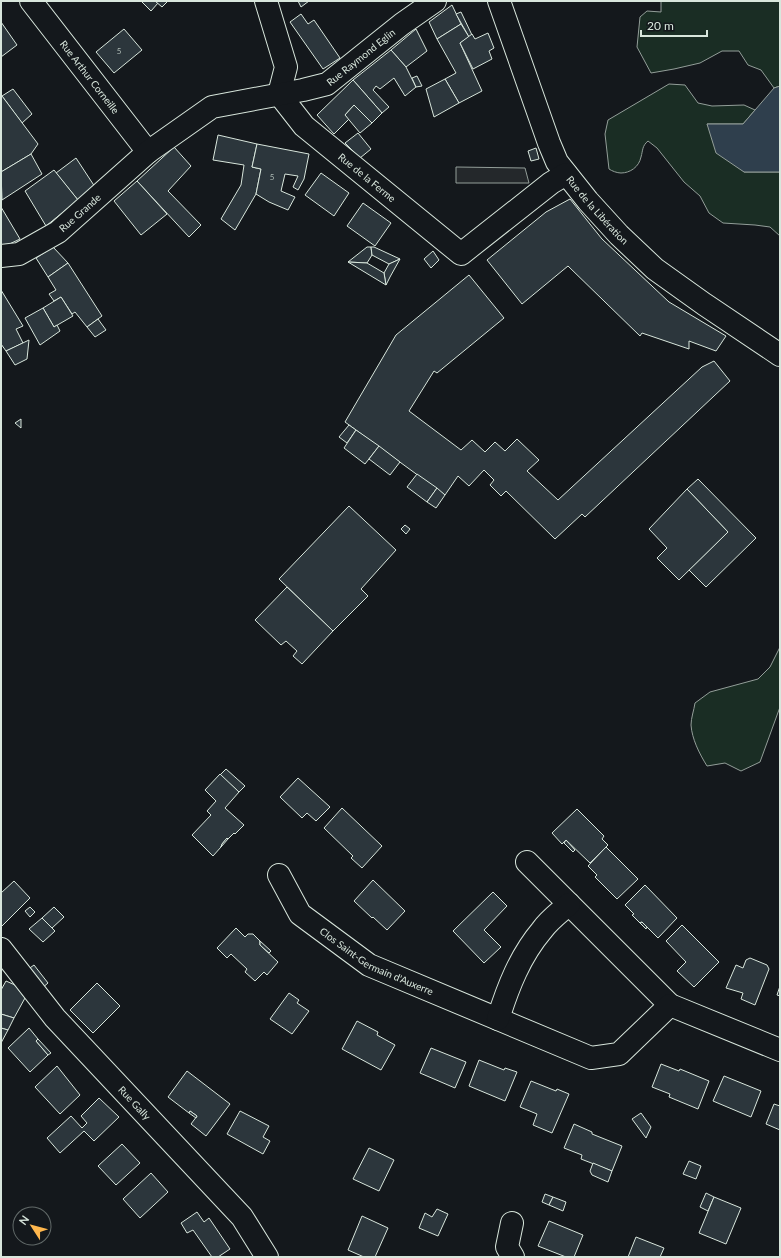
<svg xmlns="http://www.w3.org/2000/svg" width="781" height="1258" font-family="Lato,sans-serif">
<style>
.green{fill:#1a2d24;stroke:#939e99}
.parking{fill:#24282b;stroke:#939e99}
.water{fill:#2f3f4d;stroke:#939e99}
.building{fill:#2c363c;stroke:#d8e6dc}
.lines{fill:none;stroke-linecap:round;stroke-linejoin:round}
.minor-casing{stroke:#d8e6dc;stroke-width:24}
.minor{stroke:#14181c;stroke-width:22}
.labels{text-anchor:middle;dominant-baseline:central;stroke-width:3;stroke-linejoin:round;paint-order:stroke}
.number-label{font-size:8px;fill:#adbab4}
.street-label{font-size:10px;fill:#d8e6dc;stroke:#14181c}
</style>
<rect width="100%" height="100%" fill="#14181c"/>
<g class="green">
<path d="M661,1h119v85l-6,2 -13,-18 -13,-5 -9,-14h-17l-22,12 -26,6 -23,4 -14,-26 3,-30 7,-6 14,1z"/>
<path d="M669,84l16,1 13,18 14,3 32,-1 11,5 -12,14h-36l37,48h36v64l-10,-9 -15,-2 -32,-2 -14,-10 -9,-17 -16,-14 -27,-34 -9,-7c-6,5 -5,9 -7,16 -2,10 -11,16 -20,16 -4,0 -9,-2 -12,-4l-4,-35 3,-14z"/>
<path d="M780,647v60l-20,55 -19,9 -16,-8 -18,3c-8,-13 -15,-27 -16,-41 0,-7 3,-15 4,-22l15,-11 48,-13 12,-12z"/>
</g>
<path class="parking" d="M456,167l69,1 4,15h-73z"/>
<path class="water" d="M780,86v86h-36l-28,-19 -9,-29h36l31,-36z"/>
<g class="building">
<path d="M141,1h14l3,2 -7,8z"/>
<path d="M155,1h13l-6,6z"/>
<path d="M298,1h11l-8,6z"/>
<path d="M452,5l9,19 -24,15 -8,-17z"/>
<path d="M461,12l11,23 -3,2 -13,-23z"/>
<path d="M301,14l7,10 6,-4 26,38 -17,11 -33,-47z"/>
<path d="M1,22l16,23 -16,12z"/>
<path d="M461,24l8,13 -9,6 22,48 -23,12 -14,-24 11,-6 -19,-34z"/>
<path d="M124,29l18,21 -28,23 -18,-21z"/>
<path d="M416,29l11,22 -21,16 -15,-17z"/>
<path d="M488,33l6,15 -5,3 3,8 -19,10 -13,-26 12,-9 3,5z"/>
<path d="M391,50l15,17 10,20 -11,9 -11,-18 -14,11 -4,-3 -3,4 16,17 -7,6 -29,-33z"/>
<path d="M417,76l5,10 -6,1 -4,-9z"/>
<path d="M445,79l14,24 -25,14 -8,-28z"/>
<path d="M353,80l29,33 -10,10 -18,-18 -9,10 4,4 -15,15 -17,-19z"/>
<path d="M13,89l19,25 -10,9 -20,-27z"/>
<path d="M2,96l36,48 -7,10 -30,18v-75z"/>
<path d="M354,105l18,18 -12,10 -15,-18z"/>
<path d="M358,133l13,16 -11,9 -15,-15z"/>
<path d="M218,135l39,9 -5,23 9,2 -5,25 -21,36 -14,-11 20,-34 3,-20 -31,-5z"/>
<path d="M257,144l52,10 -5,25 -6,11 -5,-3 5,-11 -13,-2 -4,17 14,6 -7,13 -19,-8 -13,-8 5,-25 -9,-2z"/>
<path d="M174,147l17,19 -23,25 33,34 -12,12 -52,-56z"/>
<path d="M536,148l3,11 -8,2 -3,-10z"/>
<path d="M31,154l11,20 -40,26 -1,-28z"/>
<path d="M76,158l19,29 -17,13 -22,-27z"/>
<path d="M54,170l24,30 -32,26 -21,-35z"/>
<path d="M321,173l28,20 -15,23 -29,-21z"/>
<path d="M137,181l30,33 -26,21 -27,-34z"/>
<path d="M570,199l32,40 67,63 57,34 -10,15 -27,-10v8l-47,-16 -2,3 -72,-70 -46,38 -35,-44 59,-48z"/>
<path d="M363,203l28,20 -16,23 -28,-20z"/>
<path d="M1,207l19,32 -17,8 -2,-4z"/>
<path d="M53,247l15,16 -20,14 -12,-19z"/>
<path d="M367,247h4l1,8 -5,8 -19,-1z"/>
<path d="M371,247h3l26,12 -11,5 -17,-9z"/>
<path d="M433,251l6,9 -8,8 -7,-9z"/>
<path d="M400,259l-10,18 -4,8 -2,-12 5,-9z"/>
<path d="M348,262l19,1 17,10 2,12z"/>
<path d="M68,263l34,53 -15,11 -12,-15 -3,2 -11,-17 -7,4 -5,-7 7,-4 -8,-13z"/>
<path d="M469,275l35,43 -67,55 -3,-2 -25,40 52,39 11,-10 13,12 10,-10 10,9 12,-12 22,21 -12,11 31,29 144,-133 12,-6 16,20 -145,136 -3,-3 -27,25 -49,-48 -5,5 -11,-11 4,-5 -10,-10 -15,16 -11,-10 -13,19 -100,-73 51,-87z"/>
<path d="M1,290l22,36 -7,3 7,14 -17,8 -5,-7z"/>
<path d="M61,297l12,19 -19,11 -11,-19z"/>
<path d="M43,308l11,19 3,-2 3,6 -20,14 -15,-27z"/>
<path d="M98,319l8,11 -11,7 -8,-10z"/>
<path d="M29,340l-2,19 -12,6 -9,-14z"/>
<path d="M21,419v9l-6,-5z"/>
<path d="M349,425l7,5 -9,13 -8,-6z"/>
<path d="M356,430l23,16 -14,18 -21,-16z"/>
<path d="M379,446l21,16 -10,13 -21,-16z"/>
<path d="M417,474l20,14 -10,14 -20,-15z"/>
<path d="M698,479l58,59 -50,49 -17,-17 39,-38 -41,-43z"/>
<path d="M437,488l8,7 -9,13 -9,-6z"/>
<path d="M687,489l41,43 -49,48 -22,-22 10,-10 -18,-19z"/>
<path d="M349,506l47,44 -35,39 7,7 -35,35 -54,-52z"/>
<path d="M405,525l5,4 -4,5 -5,-5z"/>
<path d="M287,587l46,44 -31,33 -9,-8 4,-5 -11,-10 -5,4 -26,-25z"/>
<path d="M226,769l19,17 -6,6 -19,-17z"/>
<path d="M220,774l19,18 -14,16 19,17 -9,9 -1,-1 -6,6 -1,-1 -5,6 -1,3 -8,9 -21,-21 19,-20 -4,-4 9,-10 -11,-11z"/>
<path d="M298,778l32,29 -14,14 -9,-8 -5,5 -22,-21z"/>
<path d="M342,808l40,38 -20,22 -11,-10 2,-2 -29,-28z"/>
<path d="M577,809l27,27 -2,3 6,6 -18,18 -24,-23 -4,4 -10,-11z"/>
<path d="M227,838l1,1 -7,8 1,-3z"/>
<path d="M566,840l9,10 -2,2 -9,-9z"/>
<path d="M606,847l32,32 -21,20 -22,-22 2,-2 -9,-9z"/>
<path d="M373,880l32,31 -18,19 -14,-13 -1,1 -18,-17z"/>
<path d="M14,881l16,17 -29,29v-34z"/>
<path d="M645,885l32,33 -19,20 -16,-16 -2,1 -8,-8 2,-1 -9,-9z"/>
<path d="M493,892l14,14 -23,24 17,17 -17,16 -31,-32z"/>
<path d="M30,907l5,5 -5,5 -5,-6z"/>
<path d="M54,907l10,10 -12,11 -10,-10z"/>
<path d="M42,918l13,13 -12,11 -14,-13z"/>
<path d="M642,922l5,5 -1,2 -6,-6z"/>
<path d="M682,925l37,37 -25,25 -17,-16 9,-9 -20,-21z"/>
<path d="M236,928l9,9 3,-3h5l7,7v4l18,17 -11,13 -3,-3 -9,9 -10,-9 2,-3 -16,-15 -4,4 -10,-10z"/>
<path d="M260,941l11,10 -2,2 -9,-8z"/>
<path d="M750,958l17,7 2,4 -14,36 -14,-6 2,-6 -17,-5 10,-23 7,3 3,-8z"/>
<path d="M34,965l14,18 -7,6 -14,-19z"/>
<path d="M6,981l9,4 10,13 -11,20 -13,-4v-24z"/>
<path d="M97,983l23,23 -27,27 -23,-23z"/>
<path d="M780,986v10l-3,-1z"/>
<path d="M289,993l10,7 -2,3 12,8 -17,23 -22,-15z"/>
<path d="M1,1014l13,4 -6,12 -7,-2z"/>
<path d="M357,1021l21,11 -1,3 18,10 -14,25 -39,-21z"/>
<path d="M1,1028l7,2 -7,13z"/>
<path d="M29,1028l9,11 -2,2 12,14 -18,17 -22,-24z"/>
<path d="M38,1039l13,14 -3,2 -12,-14z"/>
<path d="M431,1048l35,14 -11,26 -35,-15z"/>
<path d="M479,1060l25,10 1,-2 12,4 -12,29 -36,-15z"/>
<path d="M661,1064l18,7 1,-2 29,12 -11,28 -29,-12 1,-3 -18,-7z"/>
<path d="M57,1066l23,29 -20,19 -25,-27z"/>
<path d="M187,1071l43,33 -24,32 -15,-12 6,-8 -7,-5 -1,2 -21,-16z"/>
<path d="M724,1076l37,15 -10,26 -38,-16z"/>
<path d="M531,1081l25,10 1,-2 12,5 -17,39 -19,-8 4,-11 -17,-7z"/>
<path d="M99,1098l20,19 -25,24 -10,-10 -24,22 -13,-15 24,-22 11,12 5,-5 -6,-7z"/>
<path d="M774,1104l6,2v24l-14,-6z"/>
<path d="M190,1111l7,5 -1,2 -7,-5z"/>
<path d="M240,1111l29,15 -6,11 7,4 -7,13 -36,-20z"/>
<path d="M641,1113l10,14 -5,11 -14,-19z"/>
<path d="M574,1124l18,8v2l30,12 -10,25 -31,-12 1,-4 -18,-7z"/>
<path d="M122,1144l18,19 -24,22 -18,-19z"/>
<path d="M369,1148l25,12 -15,31 -26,-12z"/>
<path d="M689,1161l12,5 -5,13 -13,-5z"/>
<path d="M593,1163l19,8 -4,11 -16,-7 -2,-4z"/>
<path d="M151,1173l17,19 -28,26 -17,-19z"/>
<path d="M706,1193l8,4 -6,14 -8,-4z"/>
<path d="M545,1194l8,3 -4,8 -7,-3z"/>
<path d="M553,1197l13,5 -3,9 -14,-6z"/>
<path d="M714,1197l27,11 -15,36 -27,-11z"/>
<path d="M437,1209l11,5 -10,22 -19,-8 6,-15 7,4z"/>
<path d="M197,1212l7,10 5,-4 21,31 -12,8h-6l-19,-27 -6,3 -6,-10z"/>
<path d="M362,1216l26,12 -13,29h-11l-16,-7z"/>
<path d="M549,1221l34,14 -9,22h-8l-28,-11z"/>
<path d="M636,1237l28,11 -4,9h-32z"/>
</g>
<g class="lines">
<defs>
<g id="minor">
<path id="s1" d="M31,1l117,151"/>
<path d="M266,1l20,66 -7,27"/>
<path id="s2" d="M499,1l50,142 8,19 31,39 31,34 36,34 49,35 76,51"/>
<path id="s3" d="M279,94l25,32 157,128 90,-71 15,-9"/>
<path id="s4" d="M1,256l18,-2 39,-22 90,-80 64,-45 91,-17 24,-6 75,-60 33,-23"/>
<path d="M527,862l143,143 110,45"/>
<path id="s5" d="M279,875l21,39 69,51 222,93 28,-4 51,-49"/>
<path id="s6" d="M1,949l54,69 187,199 25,40"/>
<path d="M498,1019c10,-32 22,-63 44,-89 7,-10 18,-18 27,-26"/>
<path d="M512,1223l-5,24 6,10"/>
</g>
</defs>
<use href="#minor" class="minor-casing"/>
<use href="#minor" class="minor"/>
</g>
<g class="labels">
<g class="number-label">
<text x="119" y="51">5</text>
<text x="272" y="177">5</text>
</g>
<g class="street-label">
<text stroke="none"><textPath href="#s4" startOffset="422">Rue Raymond Eglin</textPath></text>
<text stroke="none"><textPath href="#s1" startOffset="96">Rue Arthur Corneille</textPath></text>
<text stroke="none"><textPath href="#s3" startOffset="122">Rue de la Ferme</textPath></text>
<text stroke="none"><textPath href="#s2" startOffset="234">Rue de la Libération</textPath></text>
<text stroke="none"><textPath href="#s4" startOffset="92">Rue Grande</textPath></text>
<text stroke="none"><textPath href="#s5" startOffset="135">Clos Saint-Germain d'Auxerre</textPath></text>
<text stroke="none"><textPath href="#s6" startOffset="204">Rue Gally</textPath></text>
</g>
</g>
<rect width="781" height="1258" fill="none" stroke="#d8e6dc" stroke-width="4"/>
<g transform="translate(32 1226) rotate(306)"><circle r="19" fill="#14181c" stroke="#626a69"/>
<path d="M0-3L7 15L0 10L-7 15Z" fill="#ffb74d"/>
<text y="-6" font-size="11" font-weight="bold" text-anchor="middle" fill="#d8e6dc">N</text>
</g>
<path d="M641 30v6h66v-6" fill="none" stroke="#d8e6dc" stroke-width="2"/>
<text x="647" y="30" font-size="12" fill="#d8e6dc" stroke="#14181c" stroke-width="3" paint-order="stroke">20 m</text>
</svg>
